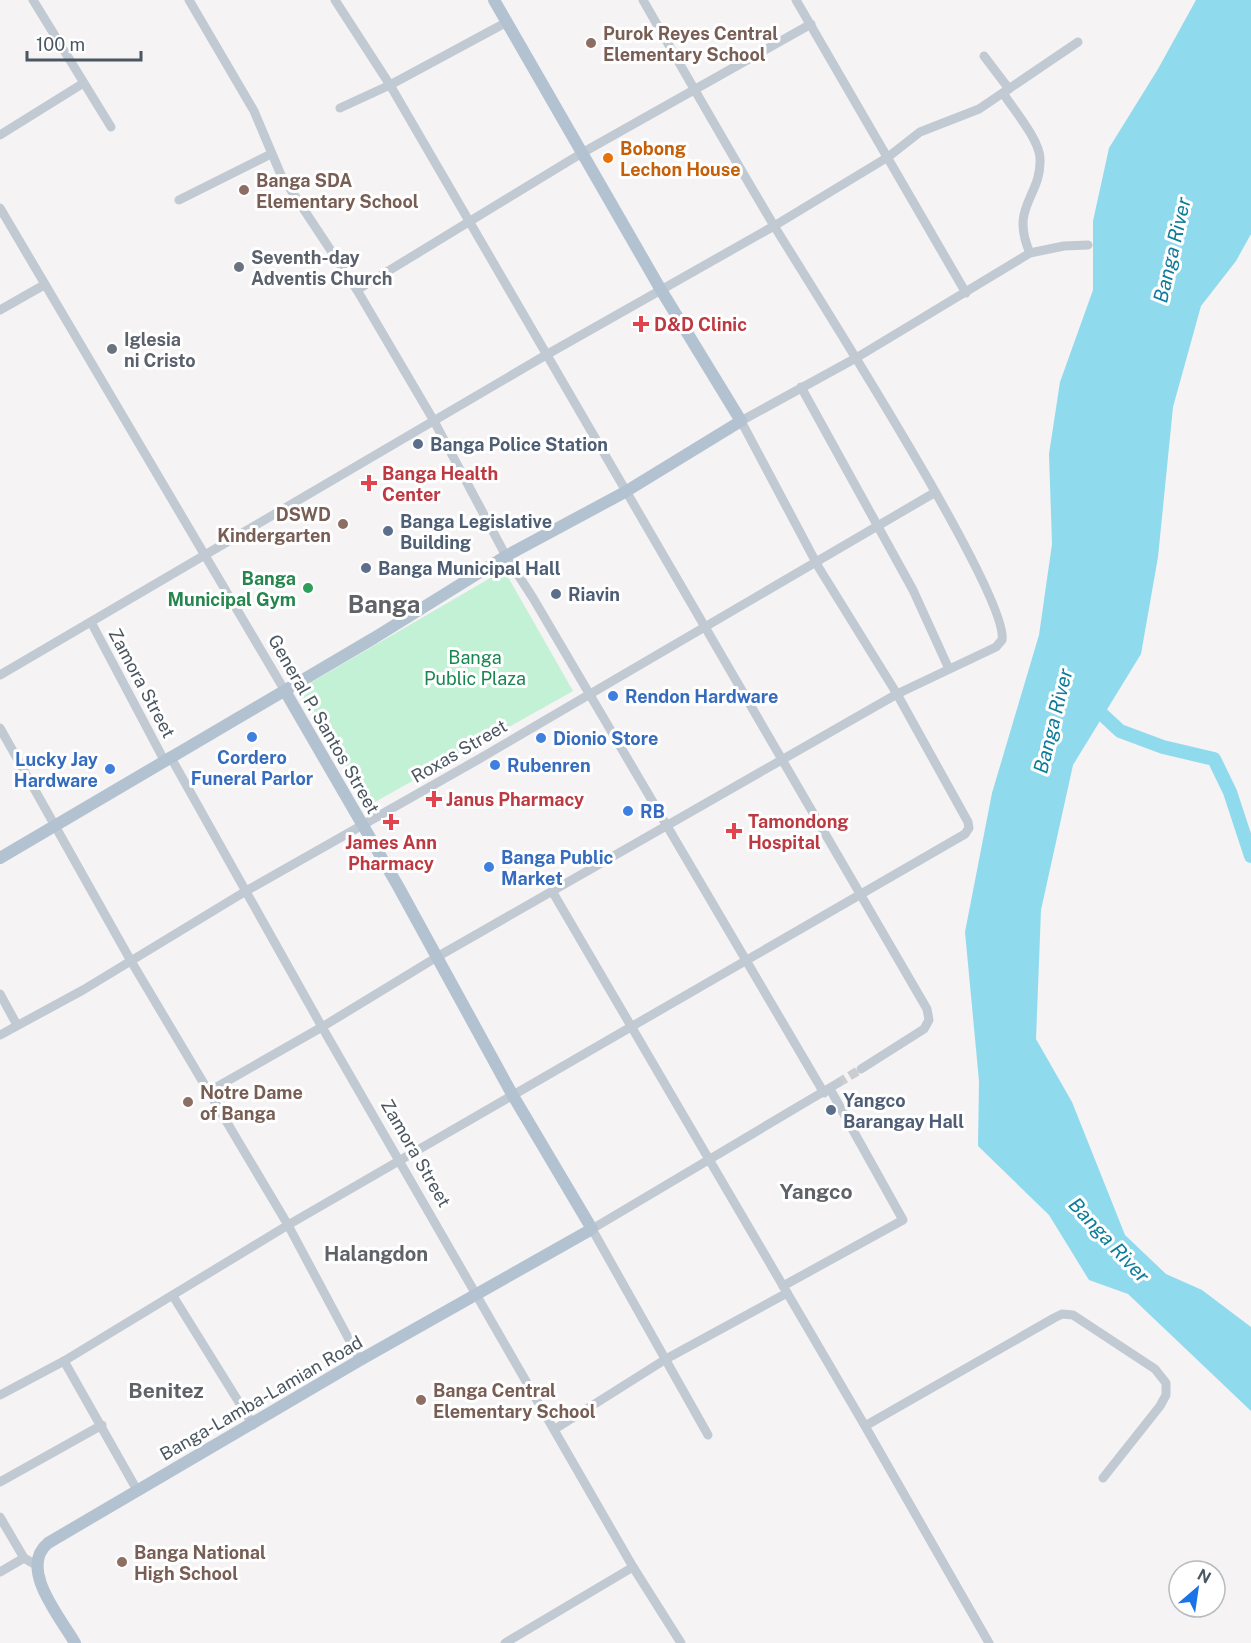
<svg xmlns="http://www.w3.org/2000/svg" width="1251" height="1643" font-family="'Public Sans',sans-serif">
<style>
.green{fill:#c3f1d5}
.water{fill:#90daee}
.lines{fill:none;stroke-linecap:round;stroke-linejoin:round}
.river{stroke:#90daee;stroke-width:14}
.minor-tunnel{stroke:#caccce;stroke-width:9;stroke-dasharray:9 4.5;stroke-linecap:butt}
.minor{stroke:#c1cad2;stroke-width:9}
.major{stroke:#b3c2d1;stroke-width:12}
.education-dot{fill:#8d6e63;stroke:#fff;stroke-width:2}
.food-dot{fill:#e8710a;stroke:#fff;stroke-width:2}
.worship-dot{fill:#6b7280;stroke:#fff;stroke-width:2}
.health-dot{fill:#e0444e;stroke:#fff;stroke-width:2}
.service-dot{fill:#5c6f8a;stroke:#fff;stroke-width:2}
.leisure-dot{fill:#2e9e5b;stroke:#fff;stroke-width:2}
.shop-dot{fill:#3f7fe0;stroke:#fff;stroke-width:2}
.labels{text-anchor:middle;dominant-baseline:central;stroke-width:6;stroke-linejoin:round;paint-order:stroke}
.education-label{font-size:18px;font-weight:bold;fill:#785e54;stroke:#fff;text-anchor:start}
.food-label{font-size:18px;font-weight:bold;fill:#c56008;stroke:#fff;text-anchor:start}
.worship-label{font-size:18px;font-weight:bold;fill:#5b616d;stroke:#fff;text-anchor:start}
.health-label{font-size:18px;font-weight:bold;fill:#be3a42;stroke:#fff;text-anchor:start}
.service-label{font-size:18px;font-weight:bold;fill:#4e5e75;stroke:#fff;text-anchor:start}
.leisure-label{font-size:18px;font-weight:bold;fill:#27864d;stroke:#fff;text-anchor:end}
.park-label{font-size:18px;fill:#17864f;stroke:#fff}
.street-label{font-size:18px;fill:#4a5661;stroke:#fff}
.shop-label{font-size:18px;font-weight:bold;fill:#366cbe;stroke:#fff;text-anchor:start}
.water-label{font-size:20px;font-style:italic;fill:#0c7c9b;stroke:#fff}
.neighbourhood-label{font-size:20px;font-weight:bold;fill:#5f6368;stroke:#fff}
.quarter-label{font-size:21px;font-weight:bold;fill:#5f6368;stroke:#fff}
.district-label{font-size:24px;font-weight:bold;fill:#5f6368;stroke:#fff}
</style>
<rect width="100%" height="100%" fill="#f5f3f3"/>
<path class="green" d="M504,570l69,121 -207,116 -68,-117z"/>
<path class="water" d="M1196,0h55v234l-15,27 -35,45 -28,101 -15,150 -17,97 -68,111 -32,145 -5,129 36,63 53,133 41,39 36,16 49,37v84l-123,-117 -39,-14 -40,-65 -71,-69 1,-65 -14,-149 27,-139 47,-158 13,-91 -3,-90 11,-72 33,-92v-69l16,-73 49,-79z"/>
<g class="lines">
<path class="river" d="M1090,703l30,28 43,16 51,12 16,33 21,64"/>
<path class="minor-tunnel" d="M838,1083l23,-14"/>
<g class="minor">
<path d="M33,0l78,127"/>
<path d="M189,0l65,111 27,64 76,115 77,131 72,135 27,42 291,495"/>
<path d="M335,0l55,85 537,924 2,11 -5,9 -63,40"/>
<path d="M796,0l170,293"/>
<path d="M984,56l25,33"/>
<path d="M1003,93c10,16 36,46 37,65 2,39 -31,48 -10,95"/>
<path d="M340,108l50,-23 117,-63"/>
<path d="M0,135l82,-51"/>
<path d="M179,200l92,-46"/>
<path d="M0,208l285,483"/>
<path d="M357,290l225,-137 229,-129"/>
<path d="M0,310l44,-25"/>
<path d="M801,387l112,203 36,79"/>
<path d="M91,622l73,138"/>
<path d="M0,675l546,-320 228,-129 114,-69 32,-25 59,-23 99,-67"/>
<path d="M0,728l131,233 157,264 72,135"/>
<path d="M170,756l152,271 311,540 48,76"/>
<path d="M552,891l313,535 124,217"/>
<path d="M0,994l17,31"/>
<path d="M0,1035l83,-45 163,-99 233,-132 455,-266"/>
<path d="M208,1092l114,-65 115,-70 460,-263 99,-47 6,-7c8,-44 -194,-358 -229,-416 -44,-74 -87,-149 -130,-224"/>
<path d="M783,1286l120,-66 -73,-131"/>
<path d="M173,1296l80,129"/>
<path d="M64,1361l73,129"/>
<path d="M0,1395l64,-34 224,-136 677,-391 4,-6 -1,-6 -71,-128 -78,-126 -78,-147 115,-63 174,-105 34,-7 24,-1"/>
<path d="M865,1426l189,-108 8,-4 11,1 82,54 11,14v12l-6,11 -57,72"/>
<path d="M555,1429l111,-70 121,-66"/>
<path d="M708,1435l-116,-206 246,-146"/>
<path d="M0,1482l102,-57"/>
<path d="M0,1517l24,41 12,7"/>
<path d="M0,1572l24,-14"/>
<path d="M505,1643l128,-76"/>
</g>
<g class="major">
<path d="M0,858l374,-220 132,-82 119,-64 116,-71 -80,-131 -167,-290"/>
<path d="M75,1643c-15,-26 -57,-75 -27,-100l312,-183 232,-131 -80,-135 -114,-208 -113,-195"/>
</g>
</g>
<g class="education-dot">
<circle cx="591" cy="43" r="6"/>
<circle cx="244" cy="190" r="6"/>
<circle cx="343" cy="524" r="6"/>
<circle cx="188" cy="1102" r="6"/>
<circle cx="421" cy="1400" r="6"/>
<circle cx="122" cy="1562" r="6"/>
</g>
<circle class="food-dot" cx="608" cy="158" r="6"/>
<g class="worship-dot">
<circle cx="239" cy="267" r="6"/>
<circle cx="112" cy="349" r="6"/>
</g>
<g class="health-dot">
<path d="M638 315h6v6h6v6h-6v6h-6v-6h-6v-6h6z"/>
<path d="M366 474h6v6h6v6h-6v6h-6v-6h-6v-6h6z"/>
<path d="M431 790h6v6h6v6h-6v6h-6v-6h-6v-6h6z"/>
<path d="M388 813h6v6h6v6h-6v6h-6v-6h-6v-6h6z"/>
<path d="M731 822h6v6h6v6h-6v6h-6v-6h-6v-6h6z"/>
</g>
<g class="service-dot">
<circle cx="418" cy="444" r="6"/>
<circle cx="388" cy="531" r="6"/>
<circle cx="366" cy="568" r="6"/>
<circle cx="556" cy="594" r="6"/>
<circle cx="831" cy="1110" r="6"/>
</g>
<circle class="leisure-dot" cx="308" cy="588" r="6"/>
<g class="shop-dot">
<circle cx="613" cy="696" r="6"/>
<circle cx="252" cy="737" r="6"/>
<circle cx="541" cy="738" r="6"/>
<circle cx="495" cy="765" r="6"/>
<circle cx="110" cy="769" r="6"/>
<circle cx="628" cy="811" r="6"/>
<circle cx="489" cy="867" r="6"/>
</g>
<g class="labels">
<g class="education-label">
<text x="603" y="33">Purok Reyes Central<tspan x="603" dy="21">Elementary School</tspan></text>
<text x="256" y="180">Banga SDA<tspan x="256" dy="21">Elementary School</tspan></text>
<text x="331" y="514" text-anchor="end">DSWD<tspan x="331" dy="21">Kindergarten</tspan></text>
<text x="200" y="1092">Notre Dame<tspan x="200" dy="21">of Banga</tspan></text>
<text x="433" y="1390">Banga Central<tspan x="433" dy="21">Elementary School</tspan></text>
<text x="134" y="1552">Banga National<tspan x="134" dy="21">High School</tspan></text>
</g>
<g class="food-label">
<text x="620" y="148">Bobong<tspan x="620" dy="21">Lechon House</tspan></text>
</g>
<g class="worship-label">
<text x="251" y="257">Seventh-day<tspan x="251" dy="21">Adventis Church</tspan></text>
<text x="124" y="339">Iglesia<tspan x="124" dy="21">ni Cristo</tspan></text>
</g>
<g class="health-label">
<text x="654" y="324">D&amp;D Clinic</text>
<text x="382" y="473">Banga Health<tspan x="382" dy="21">Center</tspan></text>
<text x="446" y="799">Janus Pharmacy</text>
<text x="748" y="821">Tamondong<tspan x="748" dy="21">Hospital</tspan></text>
<text x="391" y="842" text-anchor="middle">James Ann<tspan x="391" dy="21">Pharmacy</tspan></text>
</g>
<g class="service-label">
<text x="430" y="444">Banga Police Station</text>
<text x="400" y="521">Banga Legislative<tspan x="400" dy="21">Building</tspan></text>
<text x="378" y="568">Banga Municipal Hall</text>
<text x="568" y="594">Riavin</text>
<text x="843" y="1100">Yangco<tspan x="843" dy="21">Barangay Hall</tspan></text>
</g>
<g class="leisure-label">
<text x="296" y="578">Banga<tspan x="296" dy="21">Municipal Gym</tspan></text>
</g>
<g class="park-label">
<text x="475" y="657">Banga<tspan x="475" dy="21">Public Plaza</tspan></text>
</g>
<g class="street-label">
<text transform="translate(142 683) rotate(62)">Zamora Street</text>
<text transform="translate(324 724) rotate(60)">General P. Santos Street</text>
<text transform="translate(459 751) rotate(-30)">Roxas Street</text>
<text transform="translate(416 1153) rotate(60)">Zamora Street</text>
<text transform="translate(261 1398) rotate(-30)">Banga-Lamba-Lamian Road</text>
</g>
<g class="shop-label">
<text x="625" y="696">Rendon Hardware</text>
<text x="553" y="738">Dionio Store</text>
<text x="252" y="757" text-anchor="middle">Cordero<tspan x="252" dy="21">Funeral Parlor</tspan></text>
<text x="98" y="759" text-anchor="end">Lucky Jay<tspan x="98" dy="21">Hardware</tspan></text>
<text x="507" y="765">Rubenren</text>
<text x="640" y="811">RB</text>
<text x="501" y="857">Banga Public<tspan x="501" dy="21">Market</tspan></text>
</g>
<g class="water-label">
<text transform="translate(1172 250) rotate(-77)">Banga River</text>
<text transform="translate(1053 721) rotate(-76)">Banga River</text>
<text transform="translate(1109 1240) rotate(47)">Banga River</text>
</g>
<g class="neighbourhood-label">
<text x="376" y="1254">Halangdon</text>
</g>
<g class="quarter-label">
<text x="816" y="1191">Yangco</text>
<text x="166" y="1390">Benitez</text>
</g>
<g class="district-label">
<text x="384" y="604">Banga</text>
</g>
</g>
<g transform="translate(1197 1589) rotate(29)"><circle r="28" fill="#ffffff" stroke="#b7bbc0" stroke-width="1.5"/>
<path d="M0-4.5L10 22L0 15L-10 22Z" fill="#1a73e8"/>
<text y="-9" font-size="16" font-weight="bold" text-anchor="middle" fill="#4a5661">N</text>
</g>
<path d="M27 51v9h114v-9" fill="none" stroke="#4a5661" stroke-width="3"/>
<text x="36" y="51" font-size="18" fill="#4a5661" stroke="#ffffff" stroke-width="4.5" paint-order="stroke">100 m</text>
</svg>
